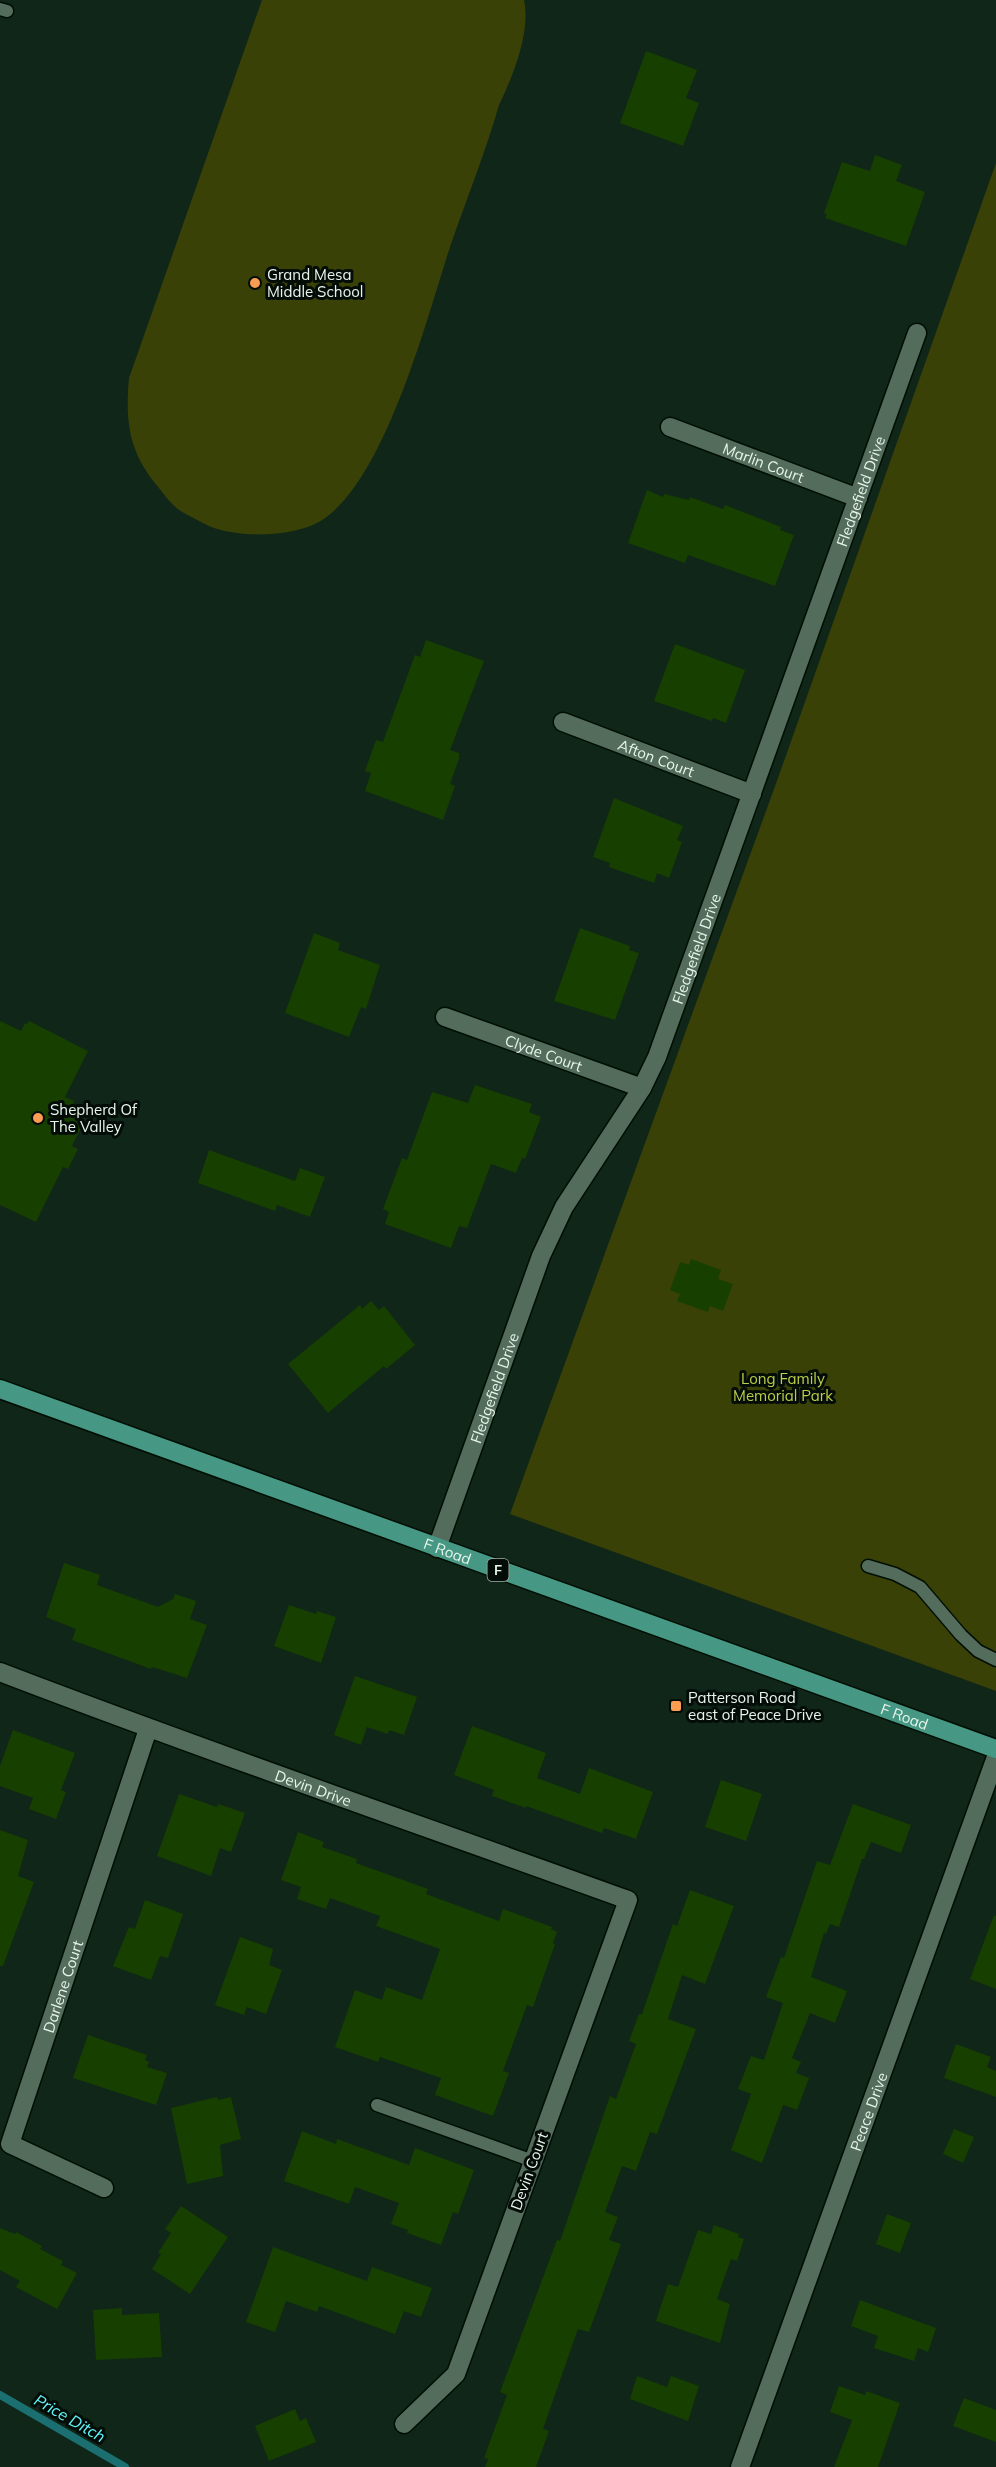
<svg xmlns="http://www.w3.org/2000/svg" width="996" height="2467" font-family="Mulish,sans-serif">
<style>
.green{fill:#3a4106}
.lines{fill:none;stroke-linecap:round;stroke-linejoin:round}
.stream{stroke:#1b6f71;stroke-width:8}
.building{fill:#173f00}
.lane-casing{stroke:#000e04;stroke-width:15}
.street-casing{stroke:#000e04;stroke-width:21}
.primary-casing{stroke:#000e04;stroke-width:21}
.lane{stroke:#536c5c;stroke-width:12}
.street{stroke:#536c5c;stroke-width:18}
.primary{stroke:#469783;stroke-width:18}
.poi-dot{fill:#fc9d54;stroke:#040c07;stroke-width:2}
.labels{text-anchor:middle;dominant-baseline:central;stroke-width:6;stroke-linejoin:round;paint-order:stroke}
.shield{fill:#040c07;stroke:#a3afa7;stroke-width:1.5}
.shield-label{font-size:14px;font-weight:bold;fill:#e7f5eb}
.poi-label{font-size:15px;fill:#e7f5eb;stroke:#040c07;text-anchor:start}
.street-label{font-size:15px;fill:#e7f5eb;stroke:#040c07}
.park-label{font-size:15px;fill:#bcce49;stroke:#040c07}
.water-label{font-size:16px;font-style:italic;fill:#62f6fa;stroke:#040c07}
</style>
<rect width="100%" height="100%" fill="#0f2619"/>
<g class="green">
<path d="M262,0h262c7,32 -11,76 -25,105 -14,49 -33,95 -49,142 -23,70 -67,244 -135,277 -28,13 -78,14 -106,2 -9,-4 -17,-9 -25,-13 -11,-6 -17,-15 -25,-25 -30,-35 -34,-65 -30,-110z"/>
<path d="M996,163v1528l-486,-177 268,-736z"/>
</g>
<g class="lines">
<path class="stream" d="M0,2395l125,72"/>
</g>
<g class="building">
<path d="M646,51l51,19 -11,28 13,5 -16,43 -63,-23z"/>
<path d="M875,155l27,10 -6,16 29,11 -19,54 -81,-28 2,-4 -3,-1 18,-51 28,9z"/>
<path d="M647,490l16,7 1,-3 25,6 1,-3 33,12 2,-4 56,22 -1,3 14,5 -19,51 -87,-31 -3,8 -57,-20z"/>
<path d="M426,640l58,21 -34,89 9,3v6l-9,25 5,2 -12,34 -78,-29 6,-18 -6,-2 11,-31 7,2 32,-87 5,2z"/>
<path d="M675,644l70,26 -19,53 -13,-5 -1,3 -58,-20z"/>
<path d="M614,798l69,28 -6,14 5,2 -13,36 -12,-5 -3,10 -45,-16 1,-4 -17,-6z"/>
<path d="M580,928l50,18 -1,4 10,3 -24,67 -61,-19z"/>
<path d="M314,933l26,10 -2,7 42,15 -14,44 -5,-2 -12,30 -64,-24z"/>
<path d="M0,1021l21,10 4,-8 2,1 2,-3 59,30 -23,46 9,4 -6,13 16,8 -12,24 6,3 -10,20 -5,-2 -27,55 -36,-17z"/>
<path d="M475,1085l57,19 -3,8 12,5 -16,42 -3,-1 -6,15 -25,-9 -24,64 -8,-2 -8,22 -66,-24 4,-12 -6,-3 19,-51 5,2 25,-68 36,11z"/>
<path d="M209,1150l86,31 5,-13 25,9 -15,40 -33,-12 -2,6 -77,-28z"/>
<path d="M691,1259l30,11 -3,9 15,5 -10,27 -13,-5 -2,6 -31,-11 3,-7 -10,-4 10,-28 9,3z"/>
<path d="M371,1301l8,9 5,-4 31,39 -29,24 -2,-3 -56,47 -40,-49 72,-59 2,4z"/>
<path d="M64,1563l36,12 -3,10 61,22 15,-8 2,-5 21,7 -6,18 17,6 -20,53 -35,-11 -1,2 -79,-29 4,-11 -30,-12z"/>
<path d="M289,1605l27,9 1,-3 19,6 -15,46 -47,-17z"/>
<path d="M355,1676l62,21 -13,38 -15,-5 -1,4 -21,-7 -6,18 -27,-10z"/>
<path d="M472,1726l74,27 -9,25 43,16 9,-26 64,24 -17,47 -32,-11 -2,5 -76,-27v2l-34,-12 2,-6 -40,-15z"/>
<path d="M13,1730l62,23 -14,37 5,2 -10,27 -27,-10 4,-11 -33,-12v-20z"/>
<path d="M721,1780l41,14 -16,47 -41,-14z"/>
<path d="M179,1794l38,13 1,-3 27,9 -14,39 -11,-4 -9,28 -54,-20z"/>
<path d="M853,1804l58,21 -10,28 -30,-11 -7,17h-2l-23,68 -9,-3 -4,10 -2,-1 -13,44 36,14 -12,32 -25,-10 -18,45 9,4 -5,11 13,5 -12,32 -14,-5 -21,58 -31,-13 20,-56 -13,-5 13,-33 13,4 19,-57 -17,-6 15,-40 3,1 33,-97 13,4z"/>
<path d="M0,1830l28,10 -10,36 16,6 -31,84h-3z"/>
<path d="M298,1832l26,10 -2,5 35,12 -1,4 72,26 -2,5 73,27 4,-12 49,18 -1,2 6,3 -4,11 2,1 -22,63 -6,-2 -24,66 6,2 -16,43 -58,-21 6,-17 -61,-21 -2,5 -43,-15 20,-57 27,10 4,-13 36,13 18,-51 -64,-23 4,-10 -50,-18 -4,11 -29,-10 4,-12 -20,-7z"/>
<path d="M690,1890l44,16 -29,78 -23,-9 -14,44 28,10 -39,105 -7,-2 -14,39 -14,-5 -17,46 13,5 -9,23 12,4 -32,88 -11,-3 -35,100 6,2 -13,36h-51l3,-8 -4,-1 23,-63 -7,-3 57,-152 3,1 50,-145 6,3 20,-55 -7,-3 10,-27h3l31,-90 4,2z"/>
<path d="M145,1900l38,14 -15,44 -8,-2 -9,24 -38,-14 16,-39 6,2z"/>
<path d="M994,1915l2,1v73l-26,-10z"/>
<path d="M240,1937l33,12 -4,16 13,5 -16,44 -19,-7 -3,8 -29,-10z"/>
<path d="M88,2035l59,20 -2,5 4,2 -2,5 20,6 -11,32 -83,-27z"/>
<path d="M956,2044l35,13 -4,10 9,4v26l-52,-19z"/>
<path d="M217,2097l1,3 13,-3 10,42 -21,6 3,31 -36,8 -16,-76z"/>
<path d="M954,2129l20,8 -11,26 -20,-9z"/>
<path d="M302,2131l34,13 1,-5 72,26 6,-17 59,22 -16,44 -5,-2 -12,33 -34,-12 1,-3 -17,-6 8,-21 -44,-16 -6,17 -65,-23z"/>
<path d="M181,2206l47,31 -38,57 -38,-25 9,-15 -3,-1 13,-20 -6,-4z"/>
<path d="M887,2214l24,9 -11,30 -24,-9z"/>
<path d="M714,2225l25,9 -1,3 6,2 -7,22 -6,-2 -14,40 13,5 -10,39 -64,-22 12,-37 10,3 20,-57 13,4z"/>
<path d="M0,2228l15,6 1,-2 26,14 -2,3 23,12 -2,4 16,8 -20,36 -41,-22 4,-6 -20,-11z"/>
<path d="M273,2247l94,34 5,-14 60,21 -11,29 -17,-6 -9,23 -76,-28 -2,6 -31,-11 -11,31 -29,-10z"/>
<path d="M860,2300l76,28 -8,24 -10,-4 -4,13 -40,-13 4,-12 -27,-10z"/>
<path d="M122,2308v7l37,-2 3,44 -66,3 -3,-50z"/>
<path d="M637,2376l30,11 4,-11 28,10 -11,35 -58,-22z"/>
<path d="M839,2386l26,9 1,-4 34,12 -22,64h-44l18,-47 -22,-8z"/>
<path d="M964,2398l32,12v32l-43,-16z"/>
<path d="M295,2409l5,12 6,-3 10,24 -47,19 -14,-35z"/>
</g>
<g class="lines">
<defs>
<g id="lane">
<path d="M0,9l7,2"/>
<path d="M868,1566l27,8 25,13 41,48 17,16 18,9"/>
<path d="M377,2105l156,56"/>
</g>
<g id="street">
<path id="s1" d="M670,427l188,71"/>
<path id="s2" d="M563,722l189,72"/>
<path id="s3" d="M445,1017l197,71"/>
<path id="s4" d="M437,1548l104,-292 23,-49 78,-119 15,-31 260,-724"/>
<path id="s5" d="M0,1672c208,80 418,152 628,228l-172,474 -52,50"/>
<path id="s6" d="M104,2188l-94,-44 138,-415"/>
<path id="s7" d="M740,2467l256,-710"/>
</g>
<g id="primary">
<path id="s8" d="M0,1389l996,360"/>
</g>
</defs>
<use href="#lane" class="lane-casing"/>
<use href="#street" class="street-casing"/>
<use href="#primary" class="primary-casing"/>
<use href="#lane" class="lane"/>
<use href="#street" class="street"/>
<use href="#primary" class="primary"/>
</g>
<g class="poi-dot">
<circle cx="255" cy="283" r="6"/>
<circle cx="38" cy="1118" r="6"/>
<rect x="670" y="1700" width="12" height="12" rx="3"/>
</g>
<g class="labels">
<rect class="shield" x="487.5" y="1559" width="21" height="22" rx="4.5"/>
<g class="shield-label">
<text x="498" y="1570">F</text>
</g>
<g class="poi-label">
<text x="267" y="274">Grand Mesa<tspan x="267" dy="17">Middle School</tspan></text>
<text x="50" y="1109">Shepherd Of<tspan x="50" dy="17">The Valley</tspan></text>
<text x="688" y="1697">Patterson Road<tspan x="688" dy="17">east of Peace Drive</tspan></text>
</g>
<g class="street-label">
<text stroke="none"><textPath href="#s1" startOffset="100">Marlin Court</textPath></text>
<text stroke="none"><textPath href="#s4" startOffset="1142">Fledgefield Drive</textPath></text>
<text stroke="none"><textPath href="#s2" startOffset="100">Afton Court</textPath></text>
<text stroke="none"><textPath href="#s4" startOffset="656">Fledgefield Drive</textPath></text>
<text stroke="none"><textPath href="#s3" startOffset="105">Clyde Court</textPath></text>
<text stroke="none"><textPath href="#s4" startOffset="170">Fledgefield Drive</textPath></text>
<text stroke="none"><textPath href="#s8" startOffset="476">F Road</textPath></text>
<text stroke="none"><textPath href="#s8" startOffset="962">F Road</textPath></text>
<text stroke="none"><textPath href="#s5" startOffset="334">Devin Drive</textPath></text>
<text stroke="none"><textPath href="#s6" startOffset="270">Darlene Court</textPath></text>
<text stroke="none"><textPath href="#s7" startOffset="378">Peace Drive</textPath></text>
<text transform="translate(529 2171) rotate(-70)">Devin Court</text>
</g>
<g class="park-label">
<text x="783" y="1378">Long Family<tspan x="783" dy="17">Memorial Park</tspan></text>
</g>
<g class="water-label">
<text transform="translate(70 2418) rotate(30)">Price Ditch</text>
</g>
</g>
</svg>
